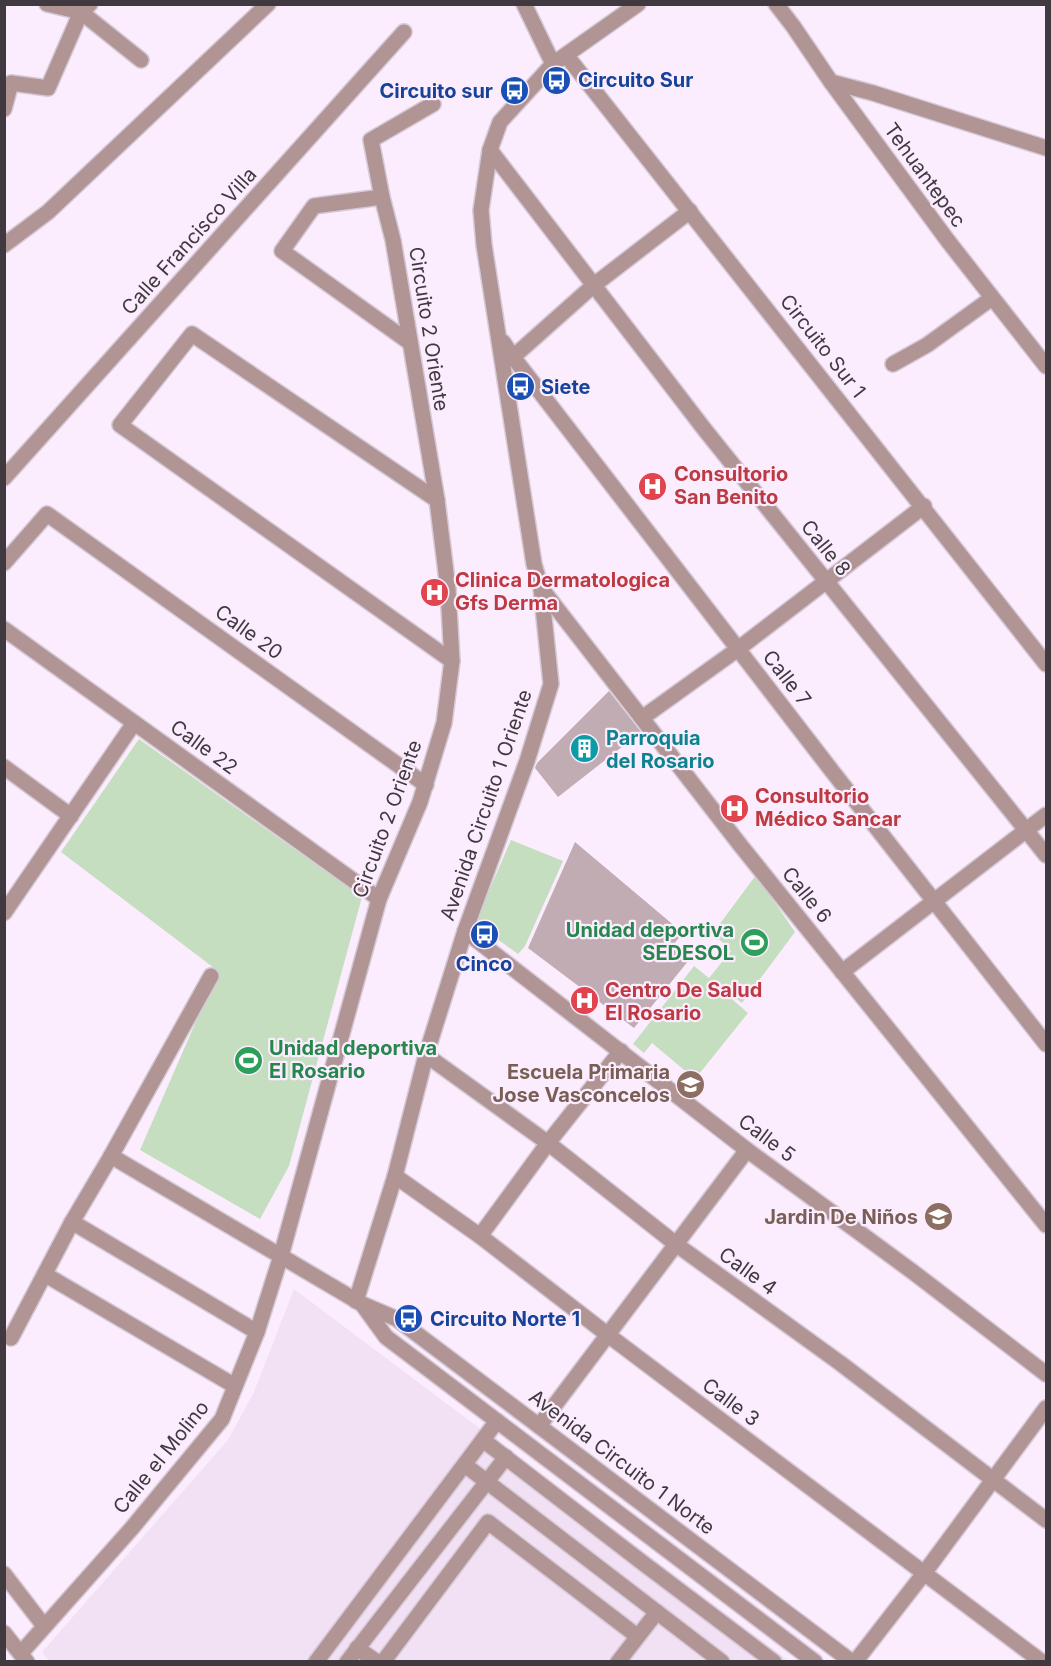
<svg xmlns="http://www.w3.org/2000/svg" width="1051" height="1666" font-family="Inter,sans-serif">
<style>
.built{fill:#f2e0f5}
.green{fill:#c4debf}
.building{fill:#c1acb4}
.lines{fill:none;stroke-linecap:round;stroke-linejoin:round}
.minor-casing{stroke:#d6c9d7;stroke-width:18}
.minor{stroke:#b09594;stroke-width:15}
.labels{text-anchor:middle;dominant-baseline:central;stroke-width:4.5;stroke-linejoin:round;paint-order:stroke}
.transit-label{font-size:20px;font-weight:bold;fill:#164399;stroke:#fbedfd;text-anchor:start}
.street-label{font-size:20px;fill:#403a40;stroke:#fbedfd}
.health-label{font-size:20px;font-weight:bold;fill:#be3a42;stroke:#fbedfd;text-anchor:start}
.culture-label{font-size:20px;font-weight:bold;fill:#0d838f;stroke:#fbedfd;text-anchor:start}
.leisure-label{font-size:20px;font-weight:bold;fill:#27864d;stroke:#fbedfd;text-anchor:end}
.education-label{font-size:20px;font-weight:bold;fill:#785e54;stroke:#fbedfd;text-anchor:end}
</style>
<rect width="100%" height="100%" fill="#fbedfd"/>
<path class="built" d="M294,1289l495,372 -739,1 -8,-10 186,-212 26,-48z"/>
<g class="green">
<path d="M139,739l223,158 -73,269 -29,53 -120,-69 78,-179 -157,-119z"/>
<path d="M511,840l52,21 -38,85 -7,8 -43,-31z"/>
<path d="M756,875l39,57 -53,71 -33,-24 39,34 -53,66 -43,-36 -8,10 -11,-9 61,-78 15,12 22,-27 -18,-18z"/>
</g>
<g class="building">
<path d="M609,691l32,41 -83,65 -23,-29 2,-5z"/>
<path d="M575,842l108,91 -11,13 17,14 -55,68 -106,-80z"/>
</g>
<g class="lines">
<defs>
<g id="minor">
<path d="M47,4l34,8 9,-8"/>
<path d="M524,4l29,60"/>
<path d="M776,4l17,22 38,56 117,159 98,125"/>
<path d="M566,55l480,609"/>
<path d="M831,82l42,11 173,55"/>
<path d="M4,109l7,-26 37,5 33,-76 60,48"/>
<path d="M490,150l215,280 341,425"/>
<path d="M382,197l-68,9 -32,45 127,91"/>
<path d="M4,245l44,-33 220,-208"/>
<path d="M503,342l10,15 319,414 214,273"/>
<path d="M513,357l81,-72 96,-74"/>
<path d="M893,364l34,-19 65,-47"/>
<path d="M4,478l400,-446"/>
<path d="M437,500l-245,-166 -72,91 332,236"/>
<path d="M4,563l43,-49 379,271"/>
<path d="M541,588l200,258 305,379"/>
<path d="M4,629l375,270"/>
<path d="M642,718l96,-69 186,-143"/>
<path d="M4,767l67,49"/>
<path d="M4,913l130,-190"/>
<path d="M465,931l282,219 166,122 133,102"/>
<path d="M842,972l204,-157"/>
<path d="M426,1055l122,88 129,102 163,118 206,157"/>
<path d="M111,1156l251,148 35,15 455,343"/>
<path d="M395,1176l85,60 128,99 434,327"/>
<path d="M72,1222l185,110"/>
<path d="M480,1236l68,-93 73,-92"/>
<path d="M46,1275l189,111"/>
<path d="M356,1301l39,-125 31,-121 39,-124 62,-170 24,-77 -10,-96 -7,-24 -50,-319 -3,-35 9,-60 10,-28 53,-58 85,-60"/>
<path d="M362,1304l24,33 429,325"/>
<path d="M11,1338l61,-116 39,-66 100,-180"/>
<path d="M539,1426l208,-276"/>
<path d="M483,1440l156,120 135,102"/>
<path d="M465,1465l257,197"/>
<path d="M4,1574l40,52"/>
<path d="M4,1633l23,29"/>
<path d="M357,1648l20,14"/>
<path d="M21,1653l111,-125 90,-109 35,-87 24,-76 98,-357 41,-97 24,-79 8,-62 -4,-72 -11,-89 -44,-260 -11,-43 -11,-57 62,-36"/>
<path d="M316,1662l181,-241"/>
<path d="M347,1662l159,-205"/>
<path d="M383,1662l105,-140 149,114"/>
<path d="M618,1662l39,-50"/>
<path d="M855,1662l70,-90 121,-164"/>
</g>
</defs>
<use href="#minor" class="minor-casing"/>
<use href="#minor" class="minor"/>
</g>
<defs>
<symbol id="bus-disc" viewBox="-11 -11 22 22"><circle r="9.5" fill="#1a4fb4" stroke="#fbedfd"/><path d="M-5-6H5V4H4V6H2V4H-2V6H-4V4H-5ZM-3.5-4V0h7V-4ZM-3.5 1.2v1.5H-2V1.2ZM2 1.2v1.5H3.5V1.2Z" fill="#fff"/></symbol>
<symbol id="hospital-disc" viewBox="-11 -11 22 22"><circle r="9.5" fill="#e0444e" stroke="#fbedfd"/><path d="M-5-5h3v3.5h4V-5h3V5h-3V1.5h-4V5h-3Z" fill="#fff"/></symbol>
<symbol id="building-disc" viewBox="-11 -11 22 22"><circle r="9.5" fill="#0f9aa8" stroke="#fbedfd"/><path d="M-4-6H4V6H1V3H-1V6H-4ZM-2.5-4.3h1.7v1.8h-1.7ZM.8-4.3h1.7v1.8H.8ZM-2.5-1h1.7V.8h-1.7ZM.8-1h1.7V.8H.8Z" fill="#fff"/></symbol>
<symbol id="stadium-disc" viewBox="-11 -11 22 22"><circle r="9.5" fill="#2e9e5b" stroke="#fbedfd"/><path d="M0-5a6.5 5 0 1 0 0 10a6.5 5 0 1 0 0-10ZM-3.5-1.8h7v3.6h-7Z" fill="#fff"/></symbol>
<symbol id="school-disc" viewBox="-11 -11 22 22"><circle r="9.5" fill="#8d6e63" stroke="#fbedfd"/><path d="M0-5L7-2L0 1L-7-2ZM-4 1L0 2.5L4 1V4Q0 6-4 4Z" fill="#fff"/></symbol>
</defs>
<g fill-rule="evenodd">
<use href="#bus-disc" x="540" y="64" width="33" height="33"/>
<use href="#bus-disc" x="498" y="74" width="33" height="33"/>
<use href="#bus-disc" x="504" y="370" width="33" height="33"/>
<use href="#hospital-disc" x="636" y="470" width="33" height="33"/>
<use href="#hospital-disc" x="418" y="576" width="33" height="33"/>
<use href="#building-disc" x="568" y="732" width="33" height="33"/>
<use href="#hospital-disc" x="718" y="792" width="33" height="33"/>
<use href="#bus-disc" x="468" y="918" width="33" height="33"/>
<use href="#stadium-disc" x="738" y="926" width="33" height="33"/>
<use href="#hospital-disc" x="568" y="984" width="33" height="33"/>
<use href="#stadium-disc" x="232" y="1044" width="33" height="33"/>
<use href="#school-disc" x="674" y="1068" width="33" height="33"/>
<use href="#school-disc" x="922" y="1200" width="33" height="33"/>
<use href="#bus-disc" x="392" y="1302" width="33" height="33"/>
</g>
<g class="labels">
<g class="transit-label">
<text x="578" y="80">Circuito Sur</text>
<text x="493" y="91" text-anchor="end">Circuito sur</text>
<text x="541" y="387">Siete</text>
<text x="484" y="964" text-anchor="middle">Cinco</text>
<text x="430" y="1319">Circuito Norte 1</text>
</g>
<g class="street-label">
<text transform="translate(925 175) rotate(54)">Tehuantepec</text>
<text transform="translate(189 241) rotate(-48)">Calle Francisco Villa</text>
<text transform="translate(429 329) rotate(81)">Circuito 2 Oriente</text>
<text transform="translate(823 346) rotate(52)">Circuito Sur 1</text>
<text transform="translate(826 548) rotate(51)">Calle 8</text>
<text transform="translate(249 632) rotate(36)">Calle 20</text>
<text transform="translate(787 678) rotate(52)">Calle 7</text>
<text transform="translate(204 747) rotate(36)">Calle 22</text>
<text transform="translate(486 805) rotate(-71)">Avenida Circuito 1 Oriente</text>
<text transform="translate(387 819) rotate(-70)">Circuito 2 Oriente</text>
<text transform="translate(807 895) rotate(51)">Calle 6</text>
<text transform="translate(767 1138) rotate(37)">Calle 5</text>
<text transform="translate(748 1271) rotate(36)">Calle 4</text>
<text transform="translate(731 1402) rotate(37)">Calle 3</text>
<text transform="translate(161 1457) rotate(-51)">Calle el Molino</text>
<text transform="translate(622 1462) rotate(37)">Avenida Circuito 1 Norte</text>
</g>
<g class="health-label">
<text x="674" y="474">Consultorio<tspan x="674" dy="23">San Benito</tspan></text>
<text x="455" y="580">Clinica Dermatologica<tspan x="455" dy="23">Gfs Derma</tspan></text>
<text x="755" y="796">Consultorio<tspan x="755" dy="23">Médico Sancar</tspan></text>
<text x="605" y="990">Centro De Salud<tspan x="605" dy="23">El Rosario</tspan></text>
</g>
<g class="culture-label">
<text x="606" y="738">Parroquia<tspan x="606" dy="23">del Rosario</tspan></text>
</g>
<g class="leisure-label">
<text x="734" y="930">Unidad deportiva<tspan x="734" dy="23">SEDESOL</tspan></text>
<text x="269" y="1048" text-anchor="start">Unidad deportiva<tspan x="269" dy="23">El Rosario</tspan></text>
</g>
<g class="education-label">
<text x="670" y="1072">Escuela Primaria<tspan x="670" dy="23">Jose Vasconcelos</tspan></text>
<text x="918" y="1217">Jardin De Niños</text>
</g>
</g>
<rect width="1051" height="1666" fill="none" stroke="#403a40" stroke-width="12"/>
</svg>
